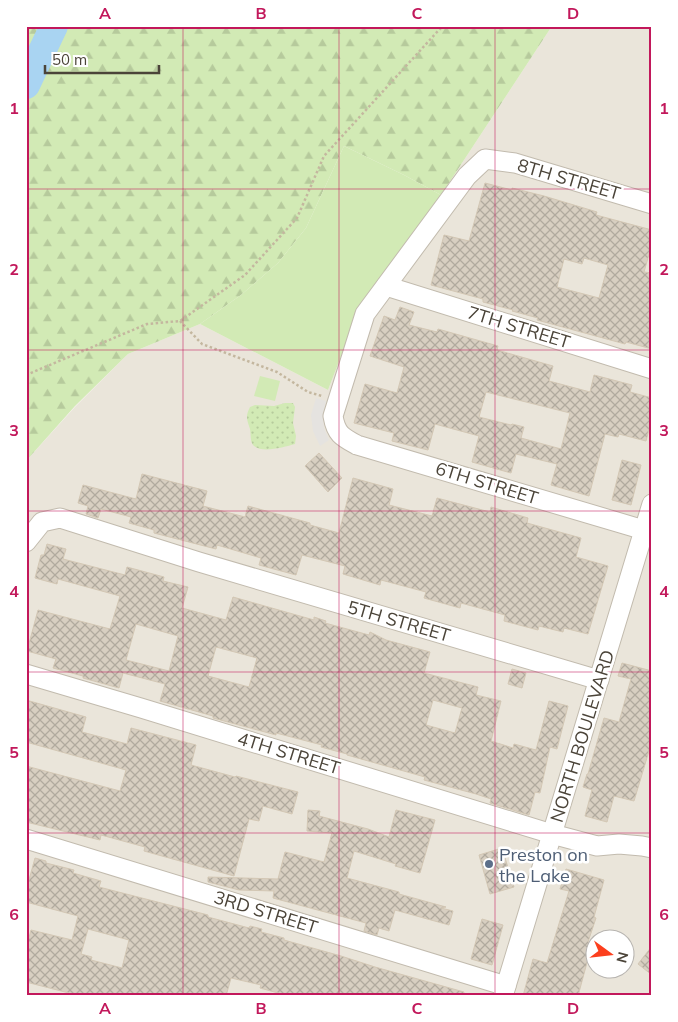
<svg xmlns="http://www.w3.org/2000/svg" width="678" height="1022" font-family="Mulish,sans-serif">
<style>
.residential{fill:#eae5da;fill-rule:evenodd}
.forest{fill:url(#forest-firs)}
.park{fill:url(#park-dots)}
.pitch{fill:#d2eab5}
.parking{fill:#e5e3e0}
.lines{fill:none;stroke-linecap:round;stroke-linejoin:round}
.river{stroke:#a9d4f2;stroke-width:28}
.building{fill:url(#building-cross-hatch);stroke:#d3c7b4;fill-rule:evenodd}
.minor-casing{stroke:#c2bbae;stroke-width:21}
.path{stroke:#c4b79f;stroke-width:2.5;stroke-dasharray:2.5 2.5;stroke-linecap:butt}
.minor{stroke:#fff;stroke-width:19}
.grid{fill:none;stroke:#c2185b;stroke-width:1;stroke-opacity:0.55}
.service-dot{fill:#5c6f8a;stroke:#fff;stroke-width:2}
.labels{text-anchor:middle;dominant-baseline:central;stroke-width:5;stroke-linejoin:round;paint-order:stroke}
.street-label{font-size:18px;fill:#4b4439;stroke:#fff}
.service-label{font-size:18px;fill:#4e5e75;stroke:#fff;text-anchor:start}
.neatline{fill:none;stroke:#c2185b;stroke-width:2}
.grid-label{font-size:16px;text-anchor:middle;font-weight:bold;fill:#c2185b}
</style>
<defs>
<pattern id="forest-firs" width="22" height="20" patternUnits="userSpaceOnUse" patternTransform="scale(1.25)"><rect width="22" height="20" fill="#d2eab5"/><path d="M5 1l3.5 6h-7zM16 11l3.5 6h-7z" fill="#b6ca9c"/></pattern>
<pattern id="park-dots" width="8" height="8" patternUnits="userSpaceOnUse" patternTransform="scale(1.25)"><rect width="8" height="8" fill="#d2eab5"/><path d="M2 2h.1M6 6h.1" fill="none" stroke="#b6ca9c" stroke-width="1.8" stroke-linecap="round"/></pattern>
<pattern id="building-cross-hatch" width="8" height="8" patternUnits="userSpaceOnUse" patternTransform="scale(1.25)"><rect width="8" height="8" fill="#d8cfc1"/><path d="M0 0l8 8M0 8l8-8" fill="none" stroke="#b1aa9e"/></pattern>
</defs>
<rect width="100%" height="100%" fill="#f6f3ec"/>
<path class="residential" d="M552,26h100v970h-626v-535l49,-54 53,-53 72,-30 128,66 22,-57 35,-59 56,-79zM596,940h30v30h-30z"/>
<path class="forest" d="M26,26h526l-111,169 -37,-20 -60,-29 -38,82 -28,35 -37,32 -41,29 -72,30 -53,52 -49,55z"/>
<path class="park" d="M285,403h8l2,4 -2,16 3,13 -1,8c-11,3 -34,10 -42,1 -3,-4 -2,-11 -3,-16 -3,-10 -5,-12 0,-22l5,-2 19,1z"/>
<g class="pitch">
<path d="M344,146l60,29 37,20 -56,79 -35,59 -22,57 -128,-66 41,-29 37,-32 28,-35z"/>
<path d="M260,376l20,5 -5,20 -21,-5z"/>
</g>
<path class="parking" d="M316,398l10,3 -3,14 1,13 5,12 -9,6 -7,-15 -2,-16z"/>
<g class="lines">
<path class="river" d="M26,85l28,-59"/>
</g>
<g class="building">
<path d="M485,183l27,7v-2l32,8 53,16 -1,3 56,15v14l-8,28 8,1v76l-26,-7 -1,2 -88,-24 1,-2 -26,-7 1,-1 -30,-8v-3l-52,-14 13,-50 25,6zM584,258l24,7 -9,33 -42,-11 7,-28 18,5z"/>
<path d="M400,307l14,5 -5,13 28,7 1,-3 60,17 -1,4 56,16 -4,15 41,11 4,-17 38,10 -2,7 22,6v20l-6,23 -27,-7 -1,3 -13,-3 -16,62 -38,-11 6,-21 -41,-10 -5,19 -39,-11 7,-26 -44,-12 -7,26 -36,-9 2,-8 -40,-10 11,-39 32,9 7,-26 -34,-11 14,-40 11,4zM486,392l84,21 -9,36 -40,-11 3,-11 -12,-3 -1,1 -32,-8z"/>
<path d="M319,453l23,25 -14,14 -23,-26z"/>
<path d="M622,460l19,5 -10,40 -19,-5z"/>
<path d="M142,474l65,17 -4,15 42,11 3,-11 62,17v2l29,8 14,-55 40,11 -4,16 43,11 5,-18 53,14 1,-5 37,11 -1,5 54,15 -5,19 32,9 -20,68 -24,-6 -1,4 -24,-6 -1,4 -34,-9 1,-6 -44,-12 -1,5 -36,-10 2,-6 -45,-12 -1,5 -37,-11 2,-8 -43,-11 -6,20 -37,-10 2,-7 -44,-13 -1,4 -62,-16v-3l-25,-7 2,-6 -30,-8 -3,9 -12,-4 2,-8 -10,-3 5,-18 53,14z"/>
<path d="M47,544l19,5 -3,10 62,16 2,-8 37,10 -1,4 25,6 -6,21 44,12 7,-23 81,23v-3l12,4 -1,2 44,12 1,-3 16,8 44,12 -6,21 54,14 -2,8 25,6 -10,40 22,7 1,-4 22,6 13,-49 19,5 -11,43 -7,-2 -10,46 -5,-1 -6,23 -39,-12 1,-4 -15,-5 -52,-14 1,-3 -78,-22v-1l-26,-7 1,-2 -46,-12v2l-63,-17v-2l-53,-15 5,-17 -42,-11 -4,15 -36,-10v-2l-30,-8 3,-9 -29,-8 11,-41 72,19 10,-33 -62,-17 -1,5 -22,-6 6,-23h3zM136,624l42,12 -9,35 -43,-11zM216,647l41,11 -8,29 -41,-11zM433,700l29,8 -7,25 -29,-8z"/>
<path d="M622,663l30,8v70l-18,60 -20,-5 -7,26 -22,-6 7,-26 -9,-3 4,-13h1l16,-56 15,4 12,-43 -13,-3z"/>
<path d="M512,669l14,4 -4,15 -14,-4z"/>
<path d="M26,700l60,17 -4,15 45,12 4,-16 65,17 -5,20 44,12 1,-1 62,16 -6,22 -29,-8 -4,15 -10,-2 -15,57 -90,-25 1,-4 -44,-12 -1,5 -74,-18v-56l94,25 6,-21 -100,-28z"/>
<path d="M308,810l12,1 -1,5 49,13 21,8 7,-27 39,10 -15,53 -25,-7 1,-2 -42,-13 -7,27 52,14v2l47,13 -5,1 12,3 -4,14 -54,-15 -6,21 -10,-3 -2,7 -13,-4 2,-8 -93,-25 1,-7 -35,-1 -31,-8v-5l70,2 7,-27 39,10 8,-29 -25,-2z"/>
<path d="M502,848l12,39 -24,7 -11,-39z"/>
<path d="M35,858l11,3v2l28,7 -1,3 28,8 -2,6 109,28v2l41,11 1,-2 12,3 -1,3 23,6v2l57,16 34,11 89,25 -1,4h-174l-29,-8 1,-3 -30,-7 -5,18h-157v-3l-43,-11v-33l5,-19 41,10 6,-24 -52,-14v-11zM88,929l41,11 -7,28 -31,-8 1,-3 -11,-3z"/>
<path d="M566,869l38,11 -10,37 2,1 -8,24 4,2 -14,52h-55l10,-37 14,4 22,-72 -9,-2z"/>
<path d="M482,919l21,6 -11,40 -21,-6z"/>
<path d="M652,946v29l-14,-11z"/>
</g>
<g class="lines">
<defs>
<g id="minor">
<path d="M386,286l266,83"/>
<path d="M644,530l-287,-85c-15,-8 -21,-11 -24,-29l32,-102 102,-138 18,-17 30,4 137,41"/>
<path d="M26,542l16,-20 18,-4 139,44 400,118"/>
<path d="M26,674l115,34 411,126 45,12 22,-2 23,2 10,2"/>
<path d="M26,839l480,147"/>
<path d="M503,996l149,-492"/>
</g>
</defs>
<use href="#minor" class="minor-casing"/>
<g class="path">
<path d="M180,321l22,23 75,28 31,20 14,4"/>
<path d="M26,375l121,-51 33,-3 65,-46 52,-57 27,-62 113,-124 6,-6"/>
</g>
<use href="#minor" class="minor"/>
</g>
<path class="grid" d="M183,26v970M339,26v970M495,26v970M26,189h626M26,350h626M26,511h626M26,672h626M26,833h626"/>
<circle class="service-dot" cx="489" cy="864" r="5"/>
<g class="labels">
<g class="street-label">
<text transform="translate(569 179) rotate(16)">8TH STREET</text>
<text transform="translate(519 327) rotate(17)">7TH STREET</text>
<text transform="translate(487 483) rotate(17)">6TH STREET</text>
<text transform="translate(399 621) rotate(16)">5TH STREET</text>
<text transform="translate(582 736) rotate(-73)">NORTH BOULEVARD</text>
<text transform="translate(289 753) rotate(17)">4TH STREET</text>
<text transform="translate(266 912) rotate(17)">3RD STREET</text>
</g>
<g class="service-label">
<text x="499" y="854">Preston on<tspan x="499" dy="21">the Lake</tspan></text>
</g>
</g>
<rect width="678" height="1022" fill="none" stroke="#ffffff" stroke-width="55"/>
<g transform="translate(610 954) rotate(105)"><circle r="24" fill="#ffffff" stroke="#b7b4b0"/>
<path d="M0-4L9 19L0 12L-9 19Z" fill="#fc3f1d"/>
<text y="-8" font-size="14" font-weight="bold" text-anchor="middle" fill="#4b4439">N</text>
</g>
<path d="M45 65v8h114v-8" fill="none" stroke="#4b4439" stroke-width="2.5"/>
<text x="52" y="65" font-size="15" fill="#4b4439" stroke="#ffffff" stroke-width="4" paint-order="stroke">50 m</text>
<rect x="28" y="28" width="622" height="966" class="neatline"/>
<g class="grid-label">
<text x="105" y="19">A</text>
<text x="261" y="19">B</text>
<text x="417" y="19">C</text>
<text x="573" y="19">D</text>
<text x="14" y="114">1</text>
<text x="664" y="114">1</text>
<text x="14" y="275">2</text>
<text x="664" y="275">2</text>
<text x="14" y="436">3</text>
<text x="664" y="436">3</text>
<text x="14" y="597">4</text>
<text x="664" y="597">4</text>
<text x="14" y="758">5</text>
<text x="664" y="758">5</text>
<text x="14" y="920">6</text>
<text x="664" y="920">6</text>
<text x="105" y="1014">A</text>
<text x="261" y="1014">B</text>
<text x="417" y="1014">C</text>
<text x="573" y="1014">D</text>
</g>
</svg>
